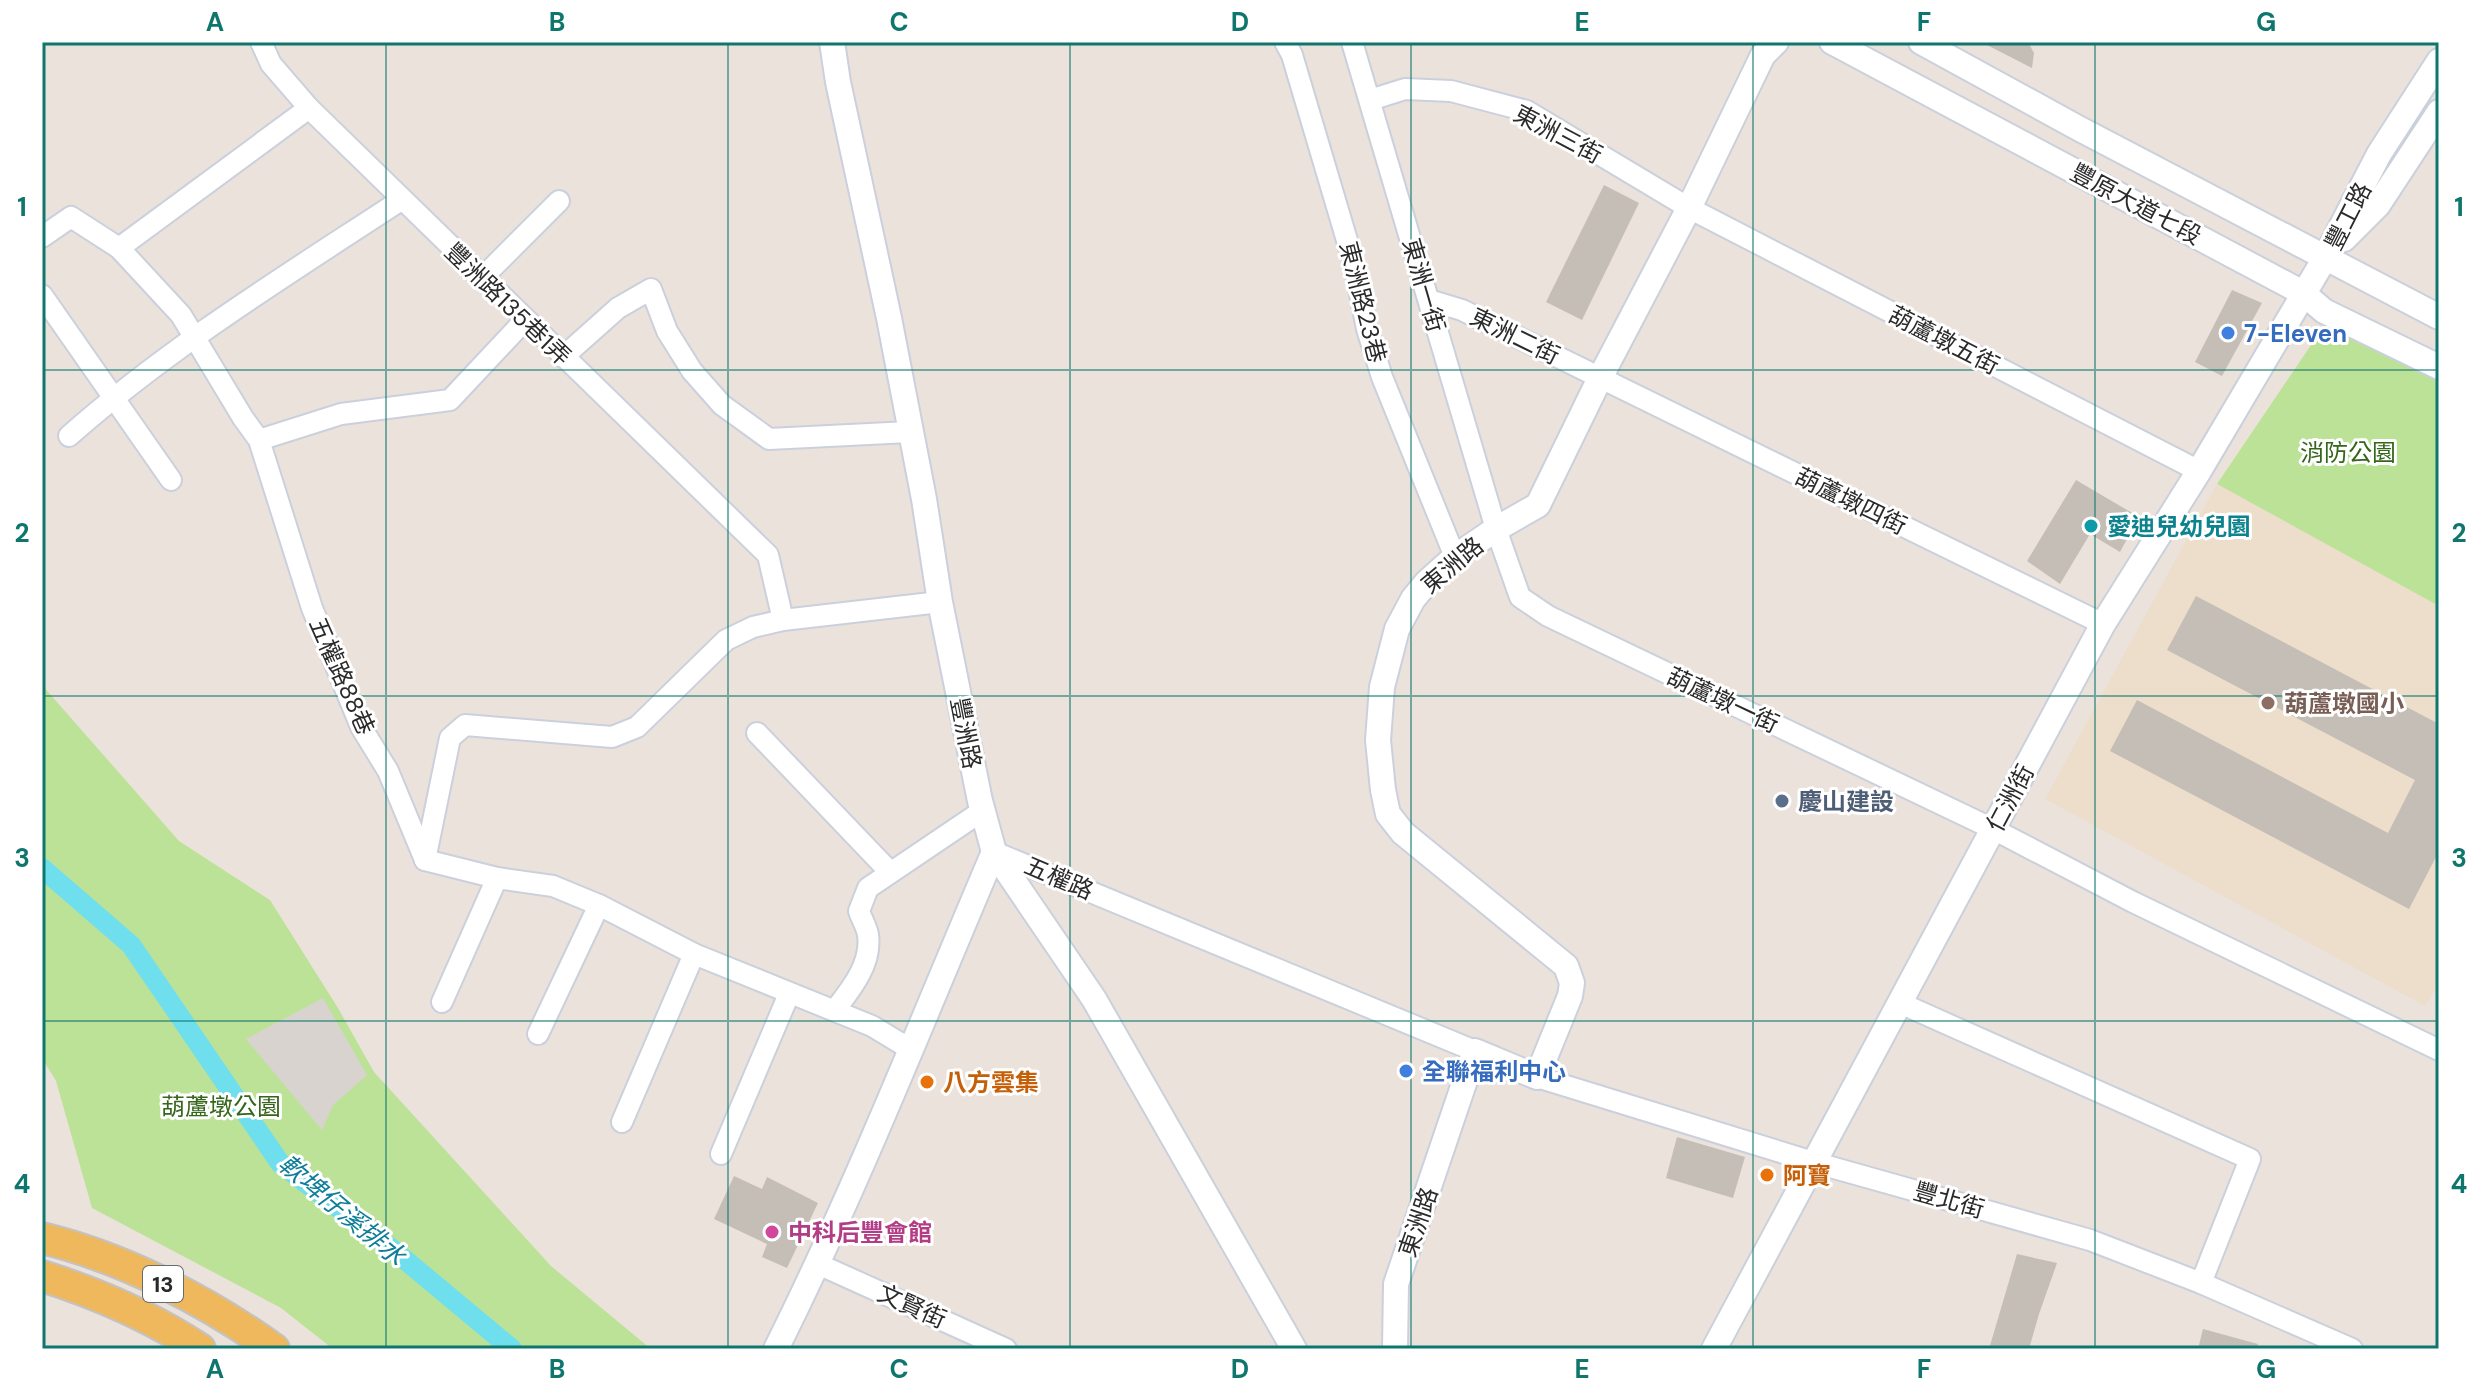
<svg xmlns="http://www.w3.org/2000/svg" width="2481" height="1391" font-family="'DM Sans','Noto Sans TC',sans-serif">
<style>
.education{fill:#edddcb}
.green{fill:#bce298}
.plaza{fill:#d8d3ce}
.lines{fill:none;stroke-linecap:round;stroke-linejoin:round}
.canal{stroke:#6fdeed;stroke-width:20}
.building{fill:#c4beb7}
.minor-casing{stroke:#cad0dc;stroke-width:24}
.tertiary-casing{stroke:#cad0dc;stroke-width:28}
.primary-casing{stroke:#c3c3c3;stroke-width:34}
.minor{stroke:#fff;stroke-width:20}
.tertiary{stroke:#fff;stroke-width:24}
.primary{stroke:#efb85d;stroke-width:30}
.grid{fill:none;stroke:#0f766e;stroke-width:2;stroke-opacity:0.55}
.shop-dot{fill:#3f7fe0;stroke:#fff;stroke-width:3}
.culture-dot{fill:#0f9aa8;stroke:#fff;stroke-width:3}
.education-dot{fill:#8d6e63;stroke:#fff;stroke-width:3}
.service-dot{fill:#5c6f8a;stroke:#fff;stroke-width:3}
.food-dot{fill:#e8710a;stroke:#fff;stroke-width:3}
.hotel-dot{fill:#d1479c;stroke:#fff;stroke-width:3}
.labels{text-anchor:middle;dominant-baseline:central;stroke-width:6;stroke-linejoin:round;paint-order:stroke}
.shield{fill:#fff;stroke:#6a6a6a;stroke-width:2}
.shield-label{font-size:22px;font-weight:bold;fill:#2a2a2a}
.street-label{font-size:24px;fill:#2a2a2a;stroke:#fff}
.shop-label{font-size:24px;font-weight:bold;fill:#366cbe;stroke:#fff;text-anchor:start}
.park-label{font-size:24px;fill:#35661a;stroke:#fff}
.culture-label{font-size:24px;font-weight:bold;fill:#0d838f;stroke:#fff;text-anchor:start}
.education-label{font-size:24px;font-weight:bold;fill:#785e54;stroke:#fff;text-anchor:start}
.service-label{font-size:24px;font-weight:bold;fill:#4e5e75;stroke:#fff;text-anchor:start}
.food-label{font-size:24px;font-weight:bold;fill:#c56008;stroke:#fff;text-anchor:start}
.hotel-label{font-size:24px;font-weight:bold;fill:#b23c85;stroke:#fff;text-anchor:start}
.water-label{font-size:26px;font-style:italic;fill:#0e7e99;stroke:#fff}
.neatline{fill:none;stroke:#0f766e;stroke-width:3}
.grid-label{font-size:26px;text-anchor:middle;font-weight:bold;fill:#0f766e}
</style>
<rect width="100%" height="100%" fill="#ece2dc"/>
<path class="education" d="M2217,484l222,122v378l-14,22 -380,-207z"/>
<g class="green">
<path d="M2328,320l111,61v225l-222,-122z"/>
<path d="M42,685l137,156 91,59 68,108 36,64 177,194 100,83h-318l-52,-41 -189,-100 -36,-127 -14,-23z"/>
</g>
<path class="plaza" d="M323,998l44,77 -34,30 -11,25 -76,-91z"/>
<g class="lines">
<path class="canal" d="M42,868l89,77 149,218 112,86 120,100"/>
</g>
<g class="building">
<path d="M1981,42h47l6,11 -2,15z"/>
<path d="M1604,185l35,18 -57,117 -36,-18z"/>
<path d="M2232,290l30,13 -40,73 -27,-14z"/>
<path d="M2076,480l63,37 -19,35 -30,-18 -30,50 -33,-23z"/>
<path d="M2196,596l243,128v127l-30,58 -299,-158 27,-51 251,133 27,-53 -248,-130z"/>
<path d="M1677,1137l68,20 -12,41 -67,-20z"/>
<path d="M734,1176l28,13 5,-12 51,26 -31,65 -25,-11 5,-13 -53,-25z"/>
<path d="M2017,1254l40,9 -18,51 -10,35h-40z"/>
<path d="M2203,1329l55,15 -1,5h-59z"/>
</g>
<g class="lines">
<defs>
<g id="minor">
<path d="M261,42l10,22 38,44 459,447 15,65"/>
<path d="M1285,42l7,13 62,209 13,65 15,48 73,180"/>
<path d="M1352,42l144,487 24,68 28,19 445,213 140,73 306,148"/>
<path d="M1370,100l35,-11 46,2 76,20 162,97 510,263"/>
<path d="M309,108l-190,140 62,67 62,103 16,22 53,168 49,119 27,44 37,89"/>
<path d="M42,237l29,-20 48,31"/>
<path d="M482,278l77,-77"/>
<path d="M42,295l129,185"/>
<path d="M1429,300l33,10 641,314"/>
<path d="M563,357l55,-49 33,-19 16,42 25,40 30,34 47,34 140,-7"/>
<path d="M69,436c102,-90 218,-161 332,-236"/>
<path d="M259,440l82,-26 109,-14 75,-80"/>
<path d="M757,733l132,138"/>
<path d="M994,852l481,199"/>
<path d="M425,860l25,-122 15,-13 147,12 25,-10 89,-87 27,-13 30,-7 157,-18"/>
<path d="M425,860l72,18 56,8 46,19 95,49 178,72 38,23"/>
<path d="M442,1002l55,-124"/>
<path d="M1900,1003l350,156 -49,124"/>
<path d="M835,1010c16,-21 37,-46 33,-75 -1,-8 -7,-17 -9,-24l9,-23 114,-77"/>
<path d="M538,1034l61,-129"/>
<path d="M1537,1077l276,85 277,78 111,43 151,66"/>
<path d="M622,1122l72,-168"/>
<path d="M721,1154l68,-160"/>
<path d="M818,1264l188,85"/>
</g>
<g id="tertiary">
<path d="M832,42l6,40 51,236 35,181 16,103 40,199 14,51 100,147 200,350"/>
<path d="M1832,42l471,251 21,18 115,56"/>
<path d="M1921,42l157,86 361,189"/>
<path d="M2344,239l34,-34 61,-93"/>
<path d="M776,1349c81,-162 147,-331 218,-497"/>
<path d="M1395,1349l1,-65 79,-233 62,26 33,-81 2,-13 -6,-17 -163,-133 -15,-19 -5,-24 -5,-50 4,-53 15,-58 16,-30 14,-17 28,-25 41,-28 42,-24 62,-127 89,-170 74,-153 13,-13"/>
<path d="M1714,1349l389,-725 96,-153 126,-213 54,-104 60,-93"/>
</g>
<g id="primary">
<path d="M42,1238c82,20 163,62 232,111"/>
<path d="M42,1276c54,17 111,42 158,73"/>
</g>
</defs>
<use href="#minor" class="minor-casing"/>
<use href="#tertiary" class="tertiary-casing"/>
<use href="#primary" class="primary-casing"/>
<use href="#minor" class="minor"/>
<use href="#tertiary" class="tertiary"/>
<use href="#primary" class="primary"/>
</g>
<path class="grid" d="M386,42v1307M728,42v1307M1070,42v1307M1411,42v1307M1753,42v1307M2095,42v1307M42,370h2397M42,696h2397M42,1021h2397"/>
<g class="shop-dot">
<circle cx="2228" cy="333" r="8"/>
<circle cx="1406" cy="1071" r="8"/>
</g>
<circle class="culture-dot" cx="2091" cy="526" r="8"/>
<circle class="education-dot" cx="2268" cy="703" r="8"/>
<circle class="service-dot" cx="1782" cy="801" r="8"/>
<g class="food-dot">
<circle cx="927" cy="1082" r="8"/>
<circle cx="1767" cy="1175" r="8"/>
</g>
<circle class="hotel-dot" cx="772" cy="1232" r="8"/>
<g class="labels">
<rect class="shield" x="143" y="1266" width="40" height="36" rx="6"/>
<g class="shield-label">
<text x="163" y="1284">13</text>
</g>
<g class="street-label">
<text transform="translate(1558 134) rotate(28)">東洲三街</text>
<text transform="translate(2136 204) rotate(28)">豐原大道七段</text>
<text transform="translate(2348 216) rotate(-63)">豐工路</text>
<text transform="translate(1424 285) rotate(74)">東洲一街</text>
<text transform="translate(1363 302) rotate(76)">東洲路23巷</text>
<text transform="translate(508 304) rotate(44)">豐洲路135巷1弄</text>
<text transform="translate(1515 336) rotate(26)">東洲二街</text>
<text transform="translate(1944 340) rotate(27)">葫蘆墩五街</text>
<text transform="translate(1851 501) rotate(26)">葫蘆墩四街</text>
<text transform="translate(1452 565) rotate(-40)">東洲路</text>
<text transform="translate(342 676) rotate(66)">五權路88巷</text>
<text transform="translate(1723 700) rotate(25)">葫蘆墩一街</text>
<text transform="translate(966 733) rotate(79)">豐洲路</text>
<text transform="translate(2010 798) rotate(-62)">仁洲街</text>
<text transform="translate(1059 878) rotate(23)">五權路</text>
<text transform="translate(1949 1200) rotate(16)">豐北街</text>
<text transform="translate(1418 1222) rotate(-71)">東洲路</text>
<text transform="translate(912 1306) rotate(24)">文賢街</text>
</g>
<g class="shop-label">
<text x="2244" y="333">7-Eleven</text>
<text x="1422" y="1071">全聯福利中心</text>
</g>
<g class="park-label">
<text x="2348" y="452">消防公園</text>
<text x="221" y="1106">葫蘆墩公園</text>
</g>
<g class="culture-label">
<text x="2107" y="526">愛迪兒幼兒園</text>
</g>
<g class="education-label">
<text x="2284" y="703">葫蘆墩國小</text>
</g>
<g class="service-label">
<text x="1798" y="801">慶山建設</text>
</g>
<g class="food-label">
<text x="943" y="1082">八方雲集</text>
<text x="1783" y="1175">阿寶</text>
</g>
<g class="hotel-label">
<text x="788" y="1232">中科后豐會館</text>
</g>
<g class="water-label">
<text transform="translate(342 1210) rotate(40)">軟埤仔溪排水</text>
</g>
</g>
<rect width="2481" height="1391" fill="none" stroke="#ffffff" stroke-width="88"/>
<rect x="44" y="44" width="2393" height="1303" class="neatline"/>
<g class="grid-label">
<text x="215" y="31">A</text>
<text x="557" y="31">B</text>
<text x="899" y="31">C</text>
<text x="1240" y="31">D</text>
<text x="1582" y="31">E</text>
<text x="1924" y="31">F</text>
<text x="2266" y="31">G</text>
<text x="22" y="216">1</text>
<text x="2459" y="216">1</text>
<text x="22" y="542">2</text>
<text x="2459" y="542">2</text>
<text x="22" y="867">3</text>
<text x="2459" y="867">3</text>
<text x="22" y="1193">4</text>
<text x="2459" y="1193">4</text>
<text x="215" y="1378">A</text>
<text x="557" y="1378">B</text>
<text x="899" y="1378">C</text>
<text x="1240" y="1378">D</text>
<text x="1582" y="1378">E</text>
<text x="1924" y="1378">F</text>
<text x="2266" y="1378">G</text>
</g>
</svg>
